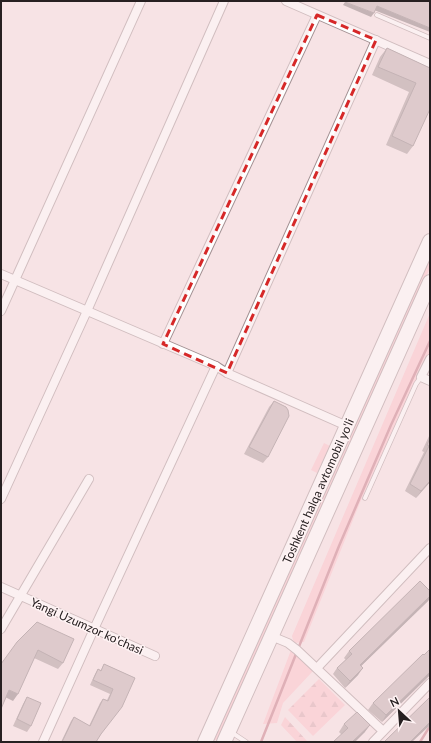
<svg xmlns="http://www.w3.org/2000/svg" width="431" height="743" font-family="Lato,sans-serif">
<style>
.green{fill:#fcc0c8}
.forest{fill:url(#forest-firs)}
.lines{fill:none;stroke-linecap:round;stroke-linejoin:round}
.stream{stroke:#c0717e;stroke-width:2.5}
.service-casing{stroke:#a29092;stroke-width:5.5}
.minor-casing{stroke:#a29092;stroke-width:10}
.trunk-casing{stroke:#a29092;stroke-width:16}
.service{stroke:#fff;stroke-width:4}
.minor{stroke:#fff;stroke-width:8}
.trunk{stroke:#fff;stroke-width:14}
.wall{fill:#a49496}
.shaded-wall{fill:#86787a}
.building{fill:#bfacae;stroke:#86787a}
.marked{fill:none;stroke:#d62828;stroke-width:3;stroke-dasharray:8 5;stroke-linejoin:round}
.labels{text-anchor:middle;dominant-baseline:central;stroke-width:3;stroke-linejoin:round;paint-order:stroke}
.street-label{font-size:12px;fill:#272021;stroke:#fff3f4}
</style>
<defs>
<pattern id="forest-firs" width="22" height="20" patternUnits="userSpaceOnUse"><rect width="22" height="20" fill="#fcc0c8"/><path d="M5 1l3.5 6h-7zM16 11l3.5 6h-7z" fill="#d8a5ac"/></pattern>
</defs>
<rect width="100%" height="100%" fill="#f7e3e5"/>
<g class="green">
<path d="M430,257v11l-212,473 -5,-2z"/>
<path d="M430,313v41l-69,146 -57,142 -9,1 -2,-3 -1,-4z"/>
<path d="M324,443l6,3 -13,27 -6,-3z"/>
<path d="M291,650l22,21 -30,32 -6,20 -14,1z"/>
</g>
<g class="forest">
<path d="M319,679l26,26 -32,31 -25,-26z"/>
<path d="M285,717l22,24 -2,1h-8l-16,-17z"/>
</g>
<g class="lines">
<g class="stream">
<path d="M261,742l78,-196 52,-121 39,-84"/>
<path d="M420,742l10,-16"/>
</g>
<defs>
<g id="service">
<path d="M377,15l53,23"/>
<path d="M365,498l51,-114 5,-7"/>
<path d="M234,734l12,8"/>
</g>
<g id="minor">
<path d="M286,1l144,63"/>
<path d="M1,274l215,92 11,7 120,53"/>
<path d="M1,311l140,-310"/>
<path d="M163,344l154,-329"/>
<path d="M430,359l-9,18 9,4"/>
<path d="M227,373l149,-333"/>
<path d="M1,499l86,-188 137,-310"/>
<path d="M1,587l154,69"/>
<path d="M1,629l88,-150"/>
<path d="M271,636l17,7 9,7 86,81"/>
<path d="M317,668l113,-120"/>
<path d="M43,742l51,-113 122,-263"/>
<path d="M373,742l57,-59"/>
</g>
<g id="trunk">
<path d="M205,742l225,-501"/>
<path d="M224,742l206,-460"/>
</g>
</defs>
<use href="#service" class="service-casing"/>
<use href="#minor" class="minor-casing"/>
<use href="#trunk" class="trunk-casing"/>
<use href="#service" class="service"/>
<use href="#minor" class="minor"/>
<use href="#trunk" class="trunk"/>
</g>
<g class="wall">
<path d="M387,48l43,20 -17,78 -6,8 -21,-9 23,-53 -37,-17 8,-18z"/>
<path d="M274,401l-6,56 -5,6 -19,-9 25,-47z"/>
<path d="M430,434v48l-14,16 -11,-7 19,-39 -2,-1z"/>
<path d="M430,591v7l-2,3 -67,65 -3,9 -13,13 -12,-14 4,-6 9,-8 -2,-2 5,-7z"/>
<path d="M37,622l26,41 -5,6 -24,-11 -21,43z"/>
<path d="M104,664l31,14 -39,64h-35l10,-21 3,-4 15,9 11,-23 3,-4 4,1 3,-6 -20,-9 5,-11 3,-5 3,1z"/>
<path d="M430,675l-48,47 -14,-12 5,-7z"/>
<path d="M27,697l4,29 -4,6 -14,-6 10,-22z"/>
<path d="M430,697v32l-2,-2z"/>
<path d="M344,724l26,1 -6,8 -23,1 -2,-2z"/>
</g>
<g class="shaded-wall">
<path d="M345,2l29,11 -3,4 -28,-12z"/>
<path d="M377,6l53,22v4l-56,-22z"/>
<path d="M430,481v1l-14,16 5,-7z"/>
<path d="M430,596v2l-2,3 -73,71 5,-7z"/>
<path d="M363,668l-5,7 -13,13 5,-7z"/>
<path d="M430,672v3l-48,47 4,-7z"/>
<path d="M9,690l9,4 -5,7 -8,-4z"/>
<path d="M430,722l-2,5 -16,15h-2z"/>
<path d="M370,725l-6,8 -9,9 -2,-1z"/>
</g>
<g class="building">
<path d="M346,1h84v27l-53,-22 -3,7 -29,-11z"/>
<path d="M387,48l43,20v41l-17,37 -21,-10 24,-53 -38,-16z"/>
<path d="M274,401l12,6 2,3 1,6 -21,41 -19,-10z"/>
<path d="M430,438v43l-9,10 -11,-7 19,-38 -2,-1z"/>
<path d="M420,581l10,10v5l-70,69 3,3 -13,13 -13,-13 15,-14 -3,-3z"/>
<path d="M37,622l37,17 -11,24 -25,-13 -20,44 -9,-4 -8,19v-45l16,-22z"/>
<path d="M430,649v23l-44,43 -13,-12 50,-49 1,1z"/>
<path d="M104,664l31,14 -13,29 -21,27 -5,8h-34l12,-25 16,9 13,-27 5,2 5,-12 -20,-9 5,-11 3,2z"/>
<path d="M27,697l14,6 -10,23 -14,-7z"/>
<path d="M430,697v25l-20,20h-26z"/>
<path d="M357,712l13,13 -17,16 2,1h-22l15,-14 -4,-4z"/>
</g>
<path d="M0 0H431V743H0ZM317,15l59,25 -149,333 -64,-29z" fill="#f7e3e5" fill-opacity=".55" fill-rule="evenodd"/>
<path class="marked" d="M317,15l59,25 -149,333 -64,-29z"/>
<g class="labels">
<g class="street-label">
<text transform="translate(318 491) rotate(-66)">Toshkent halqa avtomobil yo'li</text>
<text transform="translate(87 626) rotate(24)">Yangi Uzumzor ko'chasi</text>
</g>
</g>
<rect width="431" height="743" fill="none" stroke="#272021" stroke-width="4"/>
<g transform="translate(399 711) rotate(334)" stroke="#fff3f4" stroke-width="3" paint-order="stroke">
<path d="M0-3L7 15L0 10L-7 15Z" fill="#272021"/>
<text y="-6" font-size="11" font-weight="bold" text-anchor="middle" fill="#272021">N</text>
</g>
</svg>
